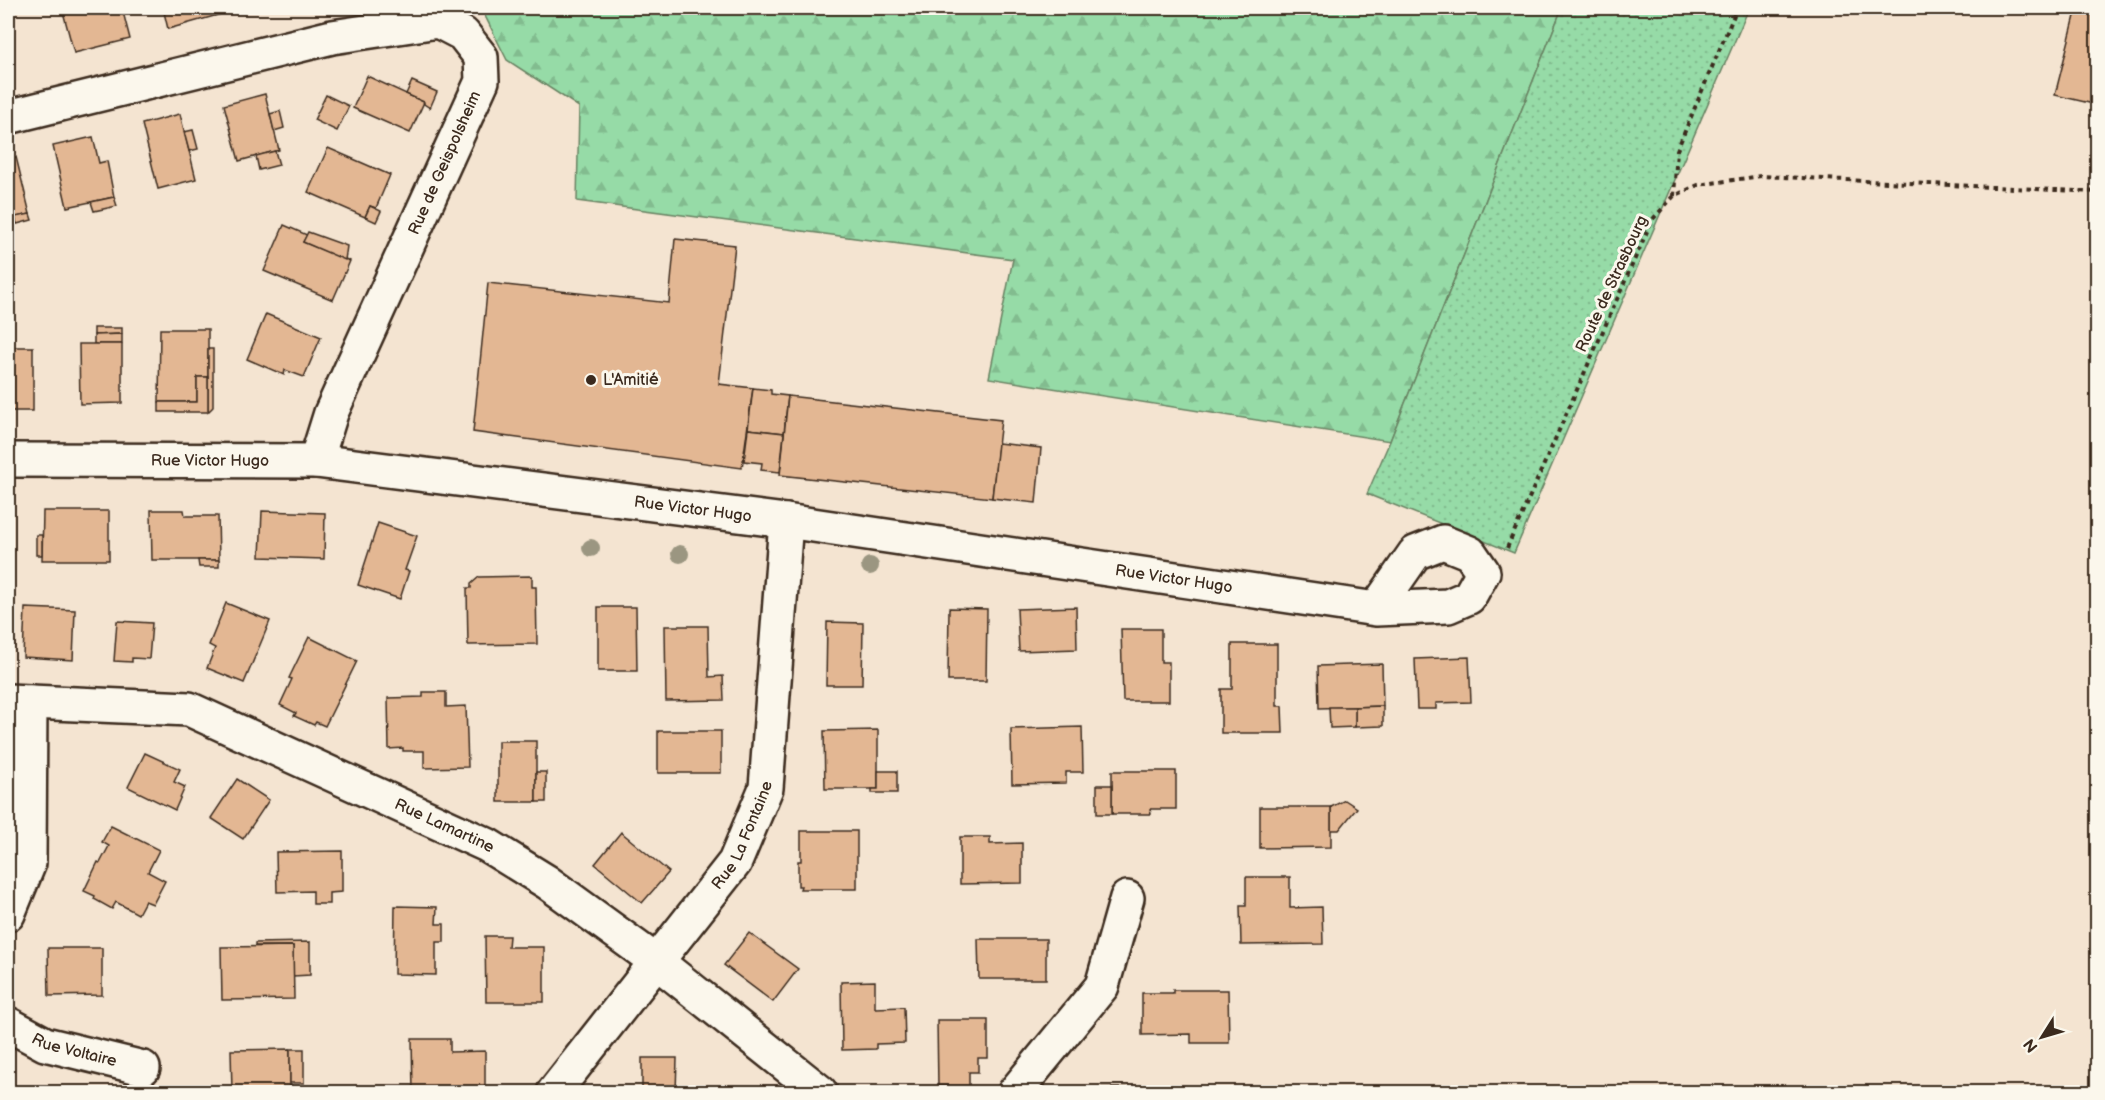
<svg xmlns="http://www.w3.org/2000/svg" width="2105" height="1100" font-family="'Balsamiq Sans',sans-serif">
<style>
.forest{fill:url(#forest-firs);stroke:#688262;stroke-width:1.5}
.garden{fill:url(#garden-dots);stroke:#688262;stroke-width:1.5}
.building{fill:#e3b793;stroke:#3b2a1e;stroke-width:1.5}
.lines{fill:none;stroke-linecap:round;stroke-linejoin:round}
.minor-casing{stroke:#3b2a1e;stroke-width:38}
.path{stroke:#3b2a1e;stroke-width:4;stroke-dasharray:4.5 4.5;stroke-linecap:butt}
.minor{stroke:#fbf7ec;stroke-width:33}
.tree{fill:#9b9681}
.poi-dot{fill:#3b2a1e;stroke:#fbf7ec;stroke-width:2}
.labels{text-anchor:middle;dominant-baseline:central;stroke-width:6;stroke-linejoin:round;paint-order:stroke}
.street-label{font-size:16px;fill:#3b2a1e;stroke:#fbf7ec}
.poi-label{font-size:16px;fill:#3b2a1e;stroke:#fbf7ec;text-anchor:start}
</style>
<defs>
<pattern id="forest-firs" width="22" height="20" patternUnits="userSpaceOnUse" patternTransform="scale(1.5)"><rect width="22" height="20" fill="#96dba7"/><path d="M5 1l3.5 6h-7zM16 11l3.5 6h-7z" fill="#82bc8f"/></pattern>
<pattern id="garden-dots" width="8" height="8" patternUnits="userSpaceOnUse" patternTransform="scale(1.5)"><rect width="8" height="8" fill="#96dba7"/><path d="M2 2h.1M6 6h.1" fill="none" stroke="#82bc8f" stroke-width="1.8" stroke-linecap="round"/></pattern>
</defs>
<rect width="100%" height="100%" fill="#f4e4d1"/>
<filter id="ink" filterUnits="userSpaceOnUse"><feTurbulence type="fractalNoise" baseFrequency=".0167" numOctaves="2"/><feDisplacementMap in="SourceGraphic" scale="12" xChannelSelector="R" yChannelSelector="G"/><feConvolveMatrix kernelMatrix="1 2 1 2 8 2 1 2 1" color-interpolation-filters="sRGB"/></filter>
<g filter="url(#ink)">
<path class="forest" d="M481,8h1081l-172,433 -401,-63 24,-119 -436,-58 2,-94 -72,-47z"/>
<path class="garden" d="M1562,8h187l-235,545 -147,-59 23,-53z"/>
<g class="building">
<path d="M62,8h60l8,31 -56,14z"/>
<path d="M163,8h60l2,5 -57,16z"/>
<path d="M2077,8h21v97l-43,-10z"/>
<path d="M367,76l57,26 -14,31 -57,-25z"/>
<path d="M412,81l25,11 -7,16 -6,-4v-2l-18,-8z"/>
<path d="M265,94l14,56 -40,11 -15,-56z"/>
<path d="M326,95l23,11 -12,25 -23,-11z"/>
<path d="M280,111l4,17 -10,3 -4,-17z"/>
<path d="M180,114l16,65 -38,10 -16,-65z"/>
<path d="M193,130l5,19 -9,2 -5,-19z"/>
<path d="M93,137l6,26 8,-2 7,36 -47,10 -14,-61z"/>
<path d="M328,148l62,27 -14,33 -6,-2 -5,11 -57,-25z"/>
<path d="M275,151l4,14 -20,5 -3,-14z"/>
<path d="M16,157l14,57 -22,5v-60z"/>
<path d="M114,197l3,9 -23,5 -3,-9z"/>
<path d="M370,206l11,5 -5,11 -11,-5z"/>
<path d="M30,214l2,6 -15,4 -2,-7z"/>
<path d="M284,225l23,10 -4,7 47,19 -17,39 -69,-29z"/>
<path d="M308,232l39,14 -2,14 -42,-18z"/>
<path d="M675,239l60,6 -16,139 34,4 -11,80 -269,-36 15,-149 181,20z"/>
<path d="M266,314l55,23 -17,40 -19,-7 -1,5 -37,-16z"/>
<path d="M94,328h28v6l-28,1z"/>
<path d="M160,329h48v48h-11v25h-38z"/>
<path d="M122,334v10h-28v-9z"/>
<path d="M79,344h43v59l-42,1z"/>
<rect x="8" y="347" width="25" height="64"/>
<path d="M208,349h5v58l-5,5z"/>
<path d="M197,377h11v35h-49v-10h38z"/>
<path d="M753,388l18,2v4l17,2 -4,37 -36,-4z"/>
<path d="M788,396l213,24 -9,78 -212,-23z"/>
<path d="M748,429l36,4 -4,39 -19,-2 1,-7 -18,-2z"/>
<path d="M998,443l43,5 -5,55 -44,-5z"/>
<path d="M151,510h33l1,6h33l1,44h-67z"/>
<path d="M43,511h66v49h-67z"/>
<path d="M262,511l63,2 -1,46 -64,-2z"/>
<path d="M378,523l39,13 -12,34 4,1 -9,28 -42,-14z"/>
<rect x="36" y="535" width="6" height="20"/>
<path d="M198,560h21v7h-20z"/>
<path d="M532,576v11h4l1,57 -69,1 -1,-57h4v-4l8,-7z"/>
<path d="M226,603l44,18 -26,62 -37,-15 8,-20 -6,-3z"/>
<path d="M598,607h38l1,64h-39z"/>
<path d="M1076,607l1,42 -58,2 -2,-42z"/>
<path d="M25,608l50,2 -2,50 -50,-3z"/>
<path d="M949,608l38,1 -1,72h-38z"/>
<path d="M117,621l35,2 -3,36 -17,-1v4l-18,-1z"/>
<path d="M827,622l36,1 -1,62h-36z"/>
<path d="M665,626h43l1,51 14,-1 1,24 -58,1z"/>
<path d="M1121,629h40v33h8v39h-46z"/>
<path d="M309,637l48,24 -32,65 -9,-4 -2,3 -20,-9 2,-3 -16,-8 12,-26 -3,-1z"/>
<path d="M1232,644h45v62h5l1,27h-62v-44h11z"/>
<path d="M1469,657l2,45 -35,1v6h-19l-2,-50z"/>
<path d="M1382,664l1,42 -64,2 -1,-42z"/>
<path d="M423,692h23v15l20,-1 2,61 -44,1v-17h-21v-3l-14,1 -1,-51 35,-1z"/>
<path d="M1383,706v20l-28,1v-20z"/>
<path d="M1329,707h26v20l-25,1z"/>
<path d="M1082,727l1,45h-17v11l-54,1 -1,-55z"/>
<path d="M878,730v59h-53l-1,-58z"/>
<rect x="658" y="731" width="63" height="42"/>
<rect x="498" y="741" width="38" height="61"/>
<path d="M145,753l35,16 -6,13 11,5 -10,23 -47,-23z"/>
<path d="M878,771h19v22h-25v-4h6z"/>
<path d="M1112,771h64v38h-26l1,5h-39z"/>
<rect x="536" y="772" width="10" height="30"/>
<path d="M237,779l32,21 -26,39 -32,-21z"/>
<rect x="1097" y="785" width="15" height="29"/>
<path d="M1345,800l12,8 -18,22h-8v-23z"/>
<path d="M1260,807h71v40l-71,1z"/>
<path d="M111,826l48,24 -11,22 17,9 -12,23 -8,-3 -7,13 -22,-12 -4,7 -18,-10 1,-3 -11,-5 14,-29 2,1 9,-17 -7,-4z"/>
<path d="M801,831h56v58h-57l1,-3h-3v-25h3z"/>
<path d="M621,832l48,40 -27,31 -47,-39z"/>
<path d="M960,837h30v7l32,-1v40l-62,1z"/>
<path d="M342,851v41l-13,1v11h-16v-13l-36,1 -1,-40z"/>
<path d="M1246,877h44v31l32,-1 1,37 -82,1 -1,-39h6z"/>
<path d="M395,906l42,1 -1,17h8v18h-8v33l-42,-1z"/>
<path d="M749,933l49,36 -25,33 -49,-37z"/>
<path d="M485,936h24l-1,11h36v55h-58z"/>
<path d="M978,939h68v40h-67z"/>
<path d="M310,942v33l-17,1v-30h-38v-3z"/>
<path d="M293,946l1,53 -72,1 -1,-53z"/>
<path d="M48,948h54v47l-53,1z"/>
<path d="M875,981v27l29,-1 1,36 -29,1v5l-34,1 -1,-68z"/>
<path d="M1173,990h55l1,53h-38v-9l-49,1v-42h31z"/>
<path d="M937,1020h51v38h-10v14h-9v14h-31z"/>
<path d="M412,1039h38v13l35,-1v41h-72z"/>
<path d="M290,1049v43h-58l-1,-42z"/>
<rect x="290" y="1049" width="14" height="34"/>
<path d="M642,1058h35l-1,34h-34z"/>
<path d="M1102,1088h37v4h-58l21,-1z"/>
</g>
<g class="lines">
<defs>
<g id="minor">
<path d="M8,117l324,-80 106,-16 25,13 18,23 1,24 -151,332 -15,48"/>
<path id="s1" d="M8,460l308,1 470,60 590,88 39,-56 28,-11 27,11 13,19 -14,25 -21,9 -72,3"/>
<path id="s2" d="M8,701l181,8 298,136 60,37 110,80 163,130"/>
<path d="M8,914l21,-51 1,-161"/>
<path id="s3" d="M8,1024l37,20 98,24"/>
<path id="s4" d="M554,1092l181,-230 31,-74 20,-267"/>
<path d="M1015,1092l87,-106 25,-88"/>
</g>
</defs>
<use href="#minor" class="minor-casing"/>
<g class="path">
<path d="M1674,196l3,-46 60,-142"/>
<path d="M1507,548l145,-328 22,-24 24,-11 63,-9 337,16"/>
</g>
<use href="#minor" class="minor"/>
</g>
<g class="tree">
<circle cx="591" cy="548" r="9"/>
<circle cx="680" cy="554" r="9"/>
<circle cx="870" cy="566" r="9"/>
</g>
</g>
<circle class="poi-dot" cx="591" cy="380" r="6"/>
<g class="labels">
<g class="street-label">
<text transform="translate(445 163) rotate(-66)">Rue de Geispolsheim</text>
<text transform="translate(1612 284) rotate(-65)">Route de Strasbourg</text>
<text stroke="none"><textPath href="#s1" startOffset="202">Rue Victor Hugo</textPath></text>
<text stroke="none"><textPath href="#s1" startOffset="688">Rue Victor Hugo</textPath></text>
<text stroke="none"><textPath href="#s1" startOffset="1174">Rue Victor Hugo</textPath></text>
<text stroke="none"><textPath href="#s2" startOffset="462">Rue Lamartine</textPath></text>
<text stroke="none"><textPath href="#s4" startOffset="320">Rue La Fontaine</textPath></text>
<text stroke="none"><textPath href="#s3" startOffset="72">Rue Voltaire</textPath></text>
</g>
<g class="poi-label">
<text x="603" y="380">L'Amitié</text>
</g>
</g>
<rect width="2105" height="1100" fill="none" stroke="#fbf7ec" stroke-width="30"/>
<rect x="15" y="15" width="2075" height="1070" fill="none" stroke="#3b2a1e" stroke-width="2" filter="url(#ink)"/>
<g transform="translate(2042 1037) rotate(233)" stroke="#fbf7ec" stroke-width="4.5" paint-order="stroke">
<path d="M0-4.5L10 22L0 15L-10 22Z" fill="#3b2a1e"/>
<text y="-9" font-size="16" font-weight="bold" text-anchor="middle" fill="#3b2a1e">N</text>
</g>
</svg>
